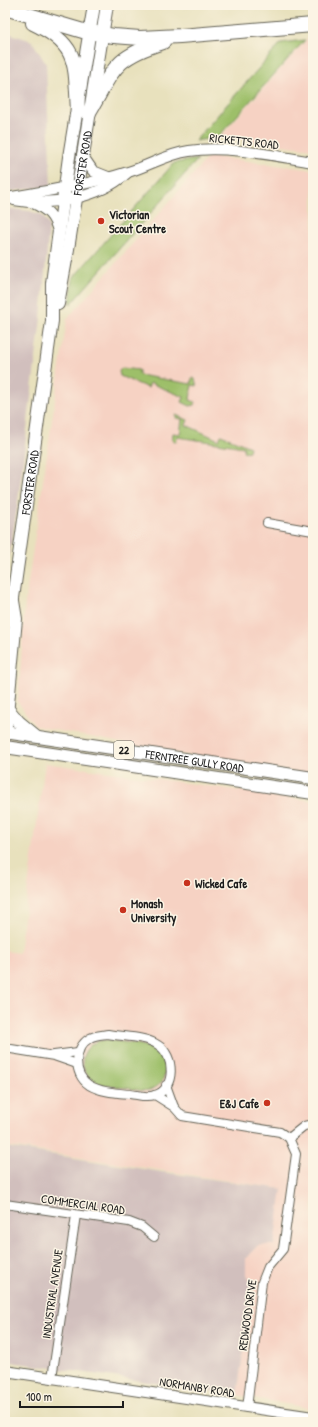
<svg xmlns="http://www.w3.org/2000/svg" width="318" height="1427" font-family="'Patrick Hand',sans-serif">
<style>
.built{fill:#f6d2c3}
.industrial{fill:#d1bfbd}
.green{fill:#9dbf69;stroke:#5c6e42}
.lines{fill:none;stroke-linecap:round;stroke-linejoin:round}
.minor-casing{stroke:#636154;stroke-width:10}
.tertiary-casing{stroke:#636154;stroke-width:12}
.primary-casing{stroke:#636154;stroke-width:14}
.motorway-casing{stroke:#636154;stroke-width:16}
.minor{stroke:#fff;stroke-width:8}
.tertiary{stroke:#fff;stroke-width:10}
.primary{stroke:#fff;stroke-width:12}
.motorway{stroke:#fff;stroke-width:14}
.poi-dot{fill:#c8321e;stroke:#fcf5e5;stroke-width:1.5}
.labels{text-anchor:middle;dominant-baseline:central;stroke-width:3;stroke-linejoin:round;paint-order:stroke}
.shield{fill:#fcf5e5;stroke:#5f5d58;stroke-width:1}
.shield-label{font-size:11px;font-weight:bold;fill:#1c1c1c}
.street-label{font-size:12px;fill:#1c1c1c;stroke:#fcf5e5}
.poi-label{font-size:12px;font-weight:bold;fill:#1c1c1c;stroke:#fcf5e5;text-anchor:start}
</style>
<rect width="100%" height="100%" fill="#fcf5e5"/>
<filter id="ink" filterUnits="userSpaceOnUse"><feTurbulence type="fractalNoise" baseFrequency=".025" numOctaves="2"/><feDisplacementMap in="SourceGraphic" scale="8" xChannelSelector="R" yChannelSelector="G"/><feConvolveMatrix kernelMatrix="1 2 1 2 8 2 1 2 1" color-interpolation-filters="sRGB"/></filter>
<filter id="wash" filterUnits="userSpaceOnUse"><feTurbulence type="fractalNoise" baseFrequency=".012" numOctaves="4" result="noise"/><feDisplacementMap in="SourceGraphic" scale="16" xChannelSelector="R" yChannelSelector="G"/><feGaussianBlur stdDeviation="0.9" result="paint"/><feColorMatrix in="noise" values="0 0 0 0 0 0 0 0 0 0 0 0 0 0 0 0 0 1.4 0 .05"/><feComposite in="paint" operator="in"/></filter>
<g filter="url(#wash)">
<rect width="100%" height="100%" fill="#e8e1bd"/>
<g class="built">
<path d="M310,36l3,1v112l-93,-12z"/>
<path d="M209,156l104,14v605l-146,-23 -132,-26 -17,-24 7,-99 42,-284z"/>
<path d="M45,763l268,38v608l-76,-14 16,-110 -7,-12v-15l12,-13 24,-56 -277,-43v-195l14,2z"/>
</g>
<g class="industrial">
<path d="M5,32l27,9 14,23 5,122 -46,6z"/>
<path d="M5,208l25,3 12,4 7,11 -8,92 -24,190 -12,74z"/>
<path d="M5,1147l157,25 120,17 -8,56h-16l-12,13v15l7,12 -16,110 -232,-34z"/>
</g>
<g class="green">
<path d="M305,40l-87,97 -23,4 86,-98z"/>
<path d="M198,159l-128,146 3,-27 101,-115z"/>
<path d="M122,368l17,2v5l52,9 1,-6 3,1 2,7 -5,-1 -2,15 5,2 -1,3 -4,1 -8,-4 2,-5 -34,-14 -2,5 -28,-12 -1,-5z"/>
<path d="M176,415l12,5 -2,5 33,15 2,-5 29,12 -1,4 -6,1 1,-5 -67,-10 -1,5 -4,-3 1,-6 7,1 2,-15 -6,-1z"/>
<path d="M106,1040c14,2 47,3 55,15 8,12 5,30 -11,35 -6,2 -17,-1 -24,-2 -16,-2 -35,-1 -42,-19 -2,-4 -2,-10 0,-15 3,-9 13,-14 22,-14z"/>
</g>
</g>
<g filter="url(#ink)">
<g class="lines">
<defs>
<g id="minor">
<path d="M267,523l46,8"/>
<path d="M108,1034c15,3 37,2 50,11 17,10 18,44 -3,50 -6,2 -13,1 -18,0 -15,-2 -35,-2 -48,-10 -16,-11 -16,-37 1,-47 5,-3 12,-3 18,-4z"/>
<path d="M5,1048l49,8 23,8"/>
<path d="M54,1055l24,-3"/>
<path d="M166,1085l8,22"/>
<path d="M155,1095l19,12 8,9 98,16 9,6 15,-12 9,-2"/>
<path d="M5,1204l124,18 13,5 12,10"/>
<path d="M52,1378l24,-163"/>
<path d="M247,1408l15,-126 6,-15 15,-18 13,-95 -7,-16"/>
</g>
<g id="tertiary">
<path d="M82,155l11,16 15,6"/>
<path d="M6,198c41,-7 82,-13 122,-26 21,-6 39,-18 61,-21 38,-6 85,5 124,11"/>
<path d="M14,200c36,6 84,-1 113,-27"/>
<path d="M33,203c15,7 21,13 25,28"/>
<path d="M5,1371l308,46"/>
</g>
<g id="primary">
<path id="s1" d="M58,304l10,-55 39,-244"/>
<path id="s2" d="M5,622l8,-24 39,-277v-38l17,-126 25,-152"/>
<path d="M7,708l12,14 17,14"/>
<path id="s3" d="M5,732l308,46"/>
<path d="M5,736l11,-117 -3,-18"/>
<path d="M5,747l308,46"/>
</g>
<g id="motorway">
<path d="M5,8l78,23 31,5 26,2 40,-2 133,-11"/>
<path d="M33,23c47,22 42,42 45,88"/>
<path d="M89,112c25,-42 23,-54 74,-70"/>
</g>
</defs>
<use href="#minor" class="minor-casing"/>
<use href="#tertiary" class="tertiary-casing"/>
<use href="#primary" class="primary-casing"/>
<use href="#motorway" class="motorway-casing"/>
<use href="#minor" class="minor"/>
<use href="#tertiary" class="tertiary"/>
<use href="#primary" class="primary"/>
<use href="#motorway" class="motorway"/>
</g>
</g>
<g class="poi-dot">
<circle cx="101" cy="221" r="4"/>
<circle cx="187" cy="883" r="4"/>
<circle cx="123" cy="910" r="4"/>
<circle cx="267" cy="1103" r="4"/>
</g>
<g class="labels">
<rect class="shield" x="114" y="741" width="20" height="18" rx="3"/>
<g class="shield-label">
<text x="124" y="750">22</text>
</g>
<g class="street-label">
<text transform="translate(244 141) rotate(6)">RICKETTS ROAD</text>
<text stroke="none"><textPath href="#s1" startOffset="143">FORSTER ROAD</textPath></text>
<text stroke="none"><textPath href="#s2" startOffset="142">FORSTER ROAD</textPath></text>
<text stroke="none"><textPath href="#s3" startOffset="192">FERNTREE GULLY ROAD</textPath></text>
<text transform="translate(83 1204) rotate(8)">COMMERCIAL ROAD</text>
<text transform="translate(52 1294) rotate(-82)">INDUSTRIAL AVENUE</text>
<text transform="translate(247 1315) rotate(-82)">REDWOOD DRIVE</text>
<text transform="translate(197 1387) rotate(9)">NORMANBY ROAD</text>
</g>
<g class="poi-label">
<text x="109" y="214">Victorian<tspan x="109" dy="14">Scout Centre</tspan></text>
<text x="195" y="883">Wicked Cafe</text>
<text x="131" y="903">Monash<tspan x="131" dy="14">University</tspan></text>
<text x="259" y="1103" text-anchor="end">E&amp;J Cafe</text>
</g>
</g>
<rect width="318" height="1427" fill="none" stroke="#fcf5e5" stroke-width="20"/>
<path d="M20 1401v6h103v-6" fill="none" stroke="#1c1c1c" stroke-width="2"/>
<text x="26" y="1401" font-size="12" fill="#1c1c1c" stroke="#fcf5e5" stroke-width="3" paint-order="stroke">100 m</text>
</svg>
